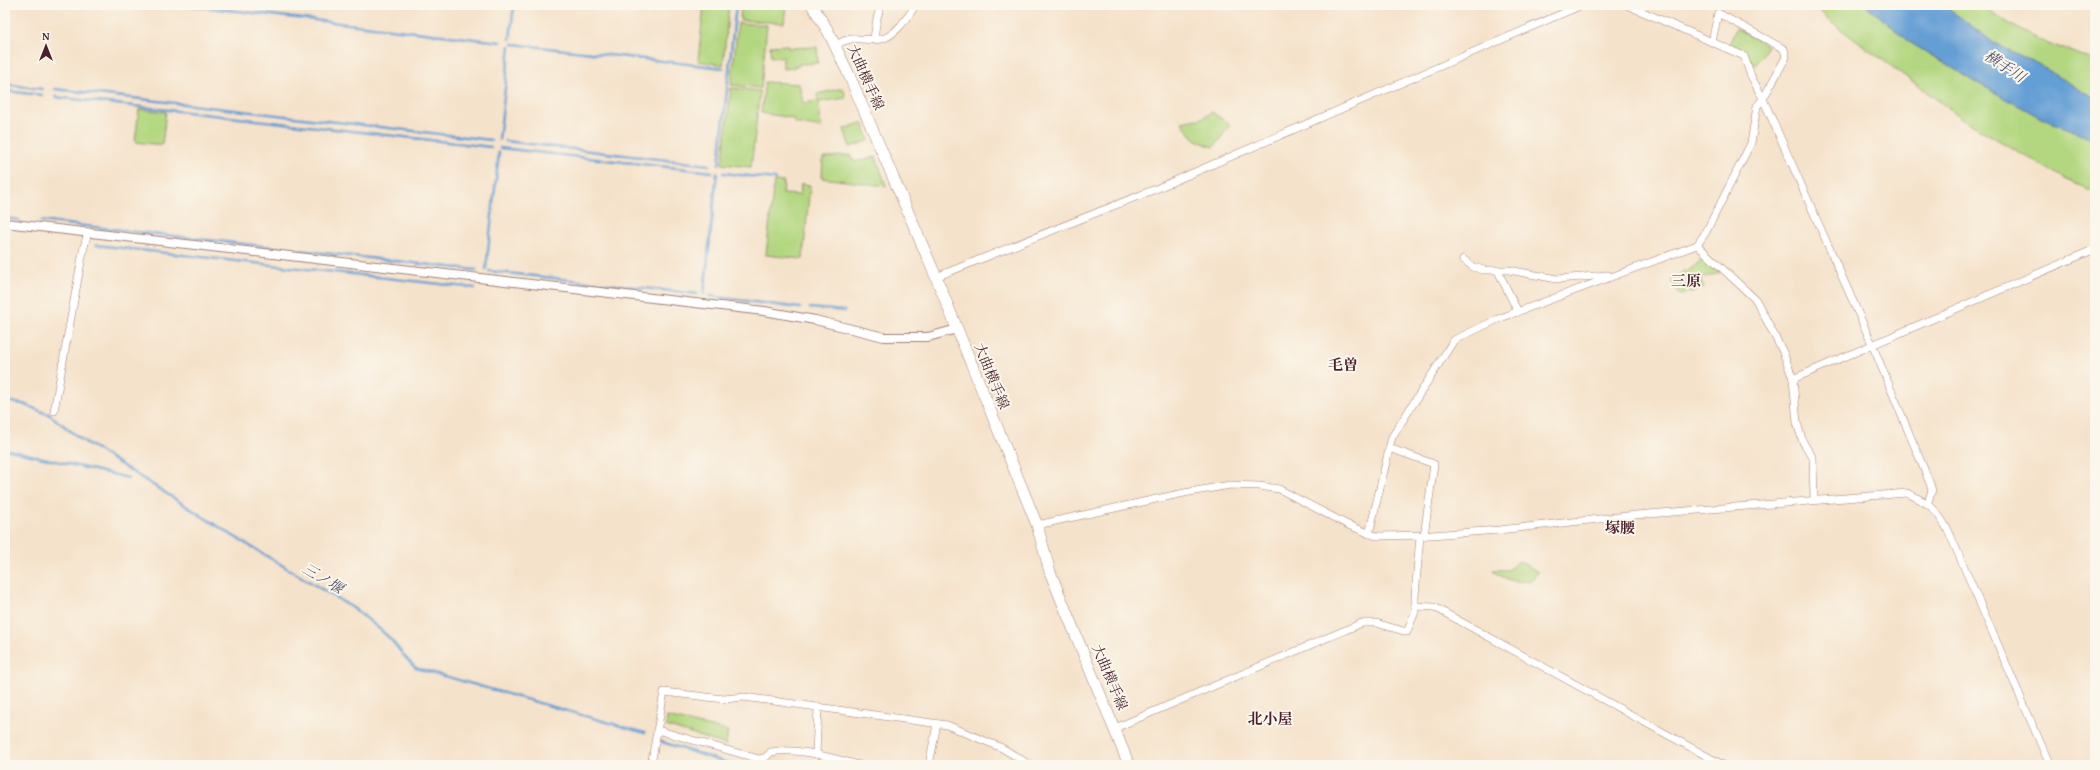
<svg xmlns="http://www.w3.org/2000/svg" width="2100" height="770" font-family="'Gentium Book Plus','Noto Serif JP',serif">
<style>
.green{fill:#b3d780;stroke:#7e7b56}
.water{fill:#649ed4;stroke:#575e80}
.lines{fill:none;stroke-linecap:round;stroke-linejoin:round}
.stream{stroke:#649ed4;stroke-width:2.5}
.minor-casing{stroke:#a0807a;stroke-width:8}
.tertiary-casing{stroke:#a0807a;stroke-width:10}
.primary-casing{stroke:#a0807a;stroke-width:12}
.minor{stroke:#fff;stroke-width:7}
.tertiary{stroke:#fff;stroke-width:8}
.primary{stroke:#fff;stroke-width:11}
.labels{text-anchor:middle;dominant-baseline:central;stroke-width:4;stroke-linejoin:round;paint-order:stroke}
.street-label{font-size:14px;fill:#4a1f2b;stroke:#fbf7ec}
.water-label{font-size:15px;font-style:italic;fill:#54526f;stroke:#fbf7ec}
.neighbourhood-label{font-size:15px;font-weight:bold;fill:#4a1f2b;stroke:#fbf7ec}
</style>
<rect width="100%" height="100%" fill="#fbf7ec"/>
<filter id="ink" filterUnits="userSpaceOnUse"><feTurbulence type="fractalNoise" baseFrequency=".025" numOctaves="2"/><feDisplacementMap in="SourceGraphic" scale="8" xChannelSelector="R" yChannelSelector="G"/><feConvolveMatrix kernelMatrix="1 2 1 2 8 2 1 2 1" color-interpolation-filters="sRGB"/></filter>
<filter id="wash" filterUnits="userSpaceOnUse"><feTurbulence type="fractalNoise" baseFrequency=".012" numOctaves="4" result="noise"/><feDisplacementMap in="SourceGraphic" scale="16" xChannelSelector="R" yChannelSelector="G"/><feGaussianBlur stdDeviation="0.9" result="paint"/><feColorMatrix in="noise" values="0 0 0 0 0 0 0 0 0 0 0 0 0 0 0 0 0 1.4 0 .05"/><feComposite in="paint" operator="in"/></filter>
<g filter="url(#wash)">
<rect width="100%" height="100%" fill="#f5e2ca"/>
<g class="green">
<path d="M704,5h25l-6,60 -25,-4z"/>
<path d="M741,5h45l-2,18 -44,-3z"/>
<path d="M1816,5h50l45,38 63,38 67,37 54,21v53l-28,-12 -98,-57 -142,-104z"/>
<path d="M1944,5h37l32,21 25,13 57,22v38l-57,-35 -44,-21z"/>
<path d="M738,23l29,2 -6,63 -30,-3z"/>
<path d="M1736,28l32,18 -13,20 -9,-11 -17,-10z"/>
<path d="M788,45v3l29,-1 1,16 -19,1v2l-6,1v1l-10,1v-12h-12l-1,-11z"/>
<path d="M765,82l34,2 4,19 15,-2 -1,-7 26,-6 3,10 -27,4 2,26 -26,-5 -3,-5 -31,-5z"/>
<path d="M731,88l29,3 -9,76 -29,-3z"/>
<path d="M139,109l27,3 -4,33 -27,-3z"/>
<path d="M1212,112l18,13 -16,22c-16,-4 -23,-10 -32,-25l20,-4z"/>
<path d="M863,122l6,19 -19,6 -6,-18z"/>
<path d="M851,155l3,7 22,-5 10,29 -64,-8 1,-20z"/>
<path d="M774,181l10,1 -1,12 17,1 1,-11 9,1 -7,74 -37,-4z"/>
<path d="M1705,257l16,15 -20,7 3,9 -24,7 -9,-15 14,-10 2,2z"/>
<path d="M1519,561l19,11c-2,3 -6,8 -9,9 -11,3 -29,-3 -36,-11h15z"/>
<path d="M667,717l61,14 -2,14 -60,-19z"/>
</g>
<path class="water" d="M1866,5h78l50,38 44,21 57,35v40l-54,-21 -67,-37 -63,-38z"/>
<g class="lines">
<g class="stream">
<path d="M185,5l316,37"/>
<path d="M510,39l4,-34"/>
<path d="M513,44l210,24"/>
<path d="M5,84l37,5"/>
<path d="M55,89l436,51"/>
<path d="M5,91l37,4"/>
<path d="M55,97l436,50"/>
<path d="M499,140l11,-94"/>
<path d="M505,141l204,24"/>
<path d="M500,148l212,24"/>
<path d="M719,164l17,-159"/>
<path d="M723,173l52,6"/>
<path d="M5,218l14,2"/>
<path d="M40,221l436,49"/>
<path d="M96,245l379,43"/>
<path d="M486,269l13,-117"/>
<path d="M489,271l209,23"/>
<path d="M704,294l13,-121"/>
<path d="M710,296l90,12"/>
<path d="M810,308l35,3"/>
<path d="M5,401l18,3 27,11 32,25 153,97 118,71c13,10 27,20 38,32 9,10 15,20 25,28l229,65"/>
<path d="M5,449l123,29"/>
<path d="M662,742l71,23"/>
</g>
</g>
</g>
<g filter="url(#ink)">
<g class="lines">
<defs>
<g id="minor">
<path d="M874,38l3,-20 4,-13"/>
<path d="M1712,42l6,-29 66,36 2,8 -23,42 109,245 57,137 3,9 -4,12"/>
<path d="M836,45c20,-13 31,-1 48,-7 13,-4 24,-22 32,-33"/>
<path d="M1697,245l59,55 27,52 10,27 4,44 6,19 10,16 1,42"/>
<path d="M1463,259l10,8 11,3h25l48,9 51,-4"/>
<path d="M1498,271l20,41"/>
<path d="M936,277l222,-89 424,-183"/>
<path d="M1793,379l302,-130"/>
<path d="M54,411l29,-160 5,-19"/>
<path d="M1389,448l45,16 -10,72"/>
<path d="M1037,525l147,-32 46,-8 29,1 20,3 69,36 28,11 55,-1 68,-5 137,-15 271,-22c24,11 28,15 41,37l102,235"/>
<path d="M1369,534l23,-97 62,-97 44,-21 199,-74 9,-13 45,-89 6,-37 6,-7 -12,-23 -7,-20 -117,-51"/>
<path d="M1415,606l19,1 289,158"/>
<path d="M1115,728l247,-105h14l31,9 8,-20v-16l5,-60"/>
<path d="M657,730l102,29 7,-2 5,-5c29,-5 60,6 88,13"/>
<path d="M816,754l2,-47"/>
<path d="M651,765l13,-73 60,7 20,-2 203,28 55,23 28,17"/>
<path d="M929,765l8,-41"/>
</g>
<path id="tertiary" d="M5,223l759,88 51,9 69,17h44l29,-8"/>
<path id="primary" d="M812,5l16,26 21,44 87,202 101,248 13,47 79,193"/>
</defs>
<use href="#minor" class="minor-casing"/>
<use href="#tertiary" class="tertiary-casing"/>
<use href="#primary" class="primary-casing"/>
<use href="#minor" class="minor"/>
<use href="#tertiary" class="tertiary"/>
<use href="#primary" class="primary"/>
</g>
</g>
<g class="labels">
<g class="street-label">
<text transform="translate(866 77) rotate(66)">大曲横手線</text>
<text transform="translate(992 376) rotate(68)">大曲横手線</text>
<text transform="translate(1110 677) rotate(67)">大曲横手線</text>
</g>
<g class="water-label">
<text transform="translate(2005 66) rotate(33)">横手川</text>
<text transform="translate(323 578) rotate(31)">三ノ堰</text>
</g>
<g class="neighbourhood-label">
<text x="1686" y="280">三原</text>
<text x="1343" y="364">毛曽</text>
<text x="1620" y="527">塚腰</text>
<text x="1270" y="718">北小屋</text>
</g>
</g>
<rect width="2100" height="770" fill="none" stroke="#fbf7ec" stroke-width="20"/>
<g transform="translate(46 46)" stroke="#fbf7ec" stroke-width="3" paint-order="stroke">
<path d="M0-3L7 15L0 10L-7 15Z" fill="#4a1f2b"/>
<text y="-6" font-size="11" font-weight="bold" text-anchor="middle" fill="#4a1f2b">N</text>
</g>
</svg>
